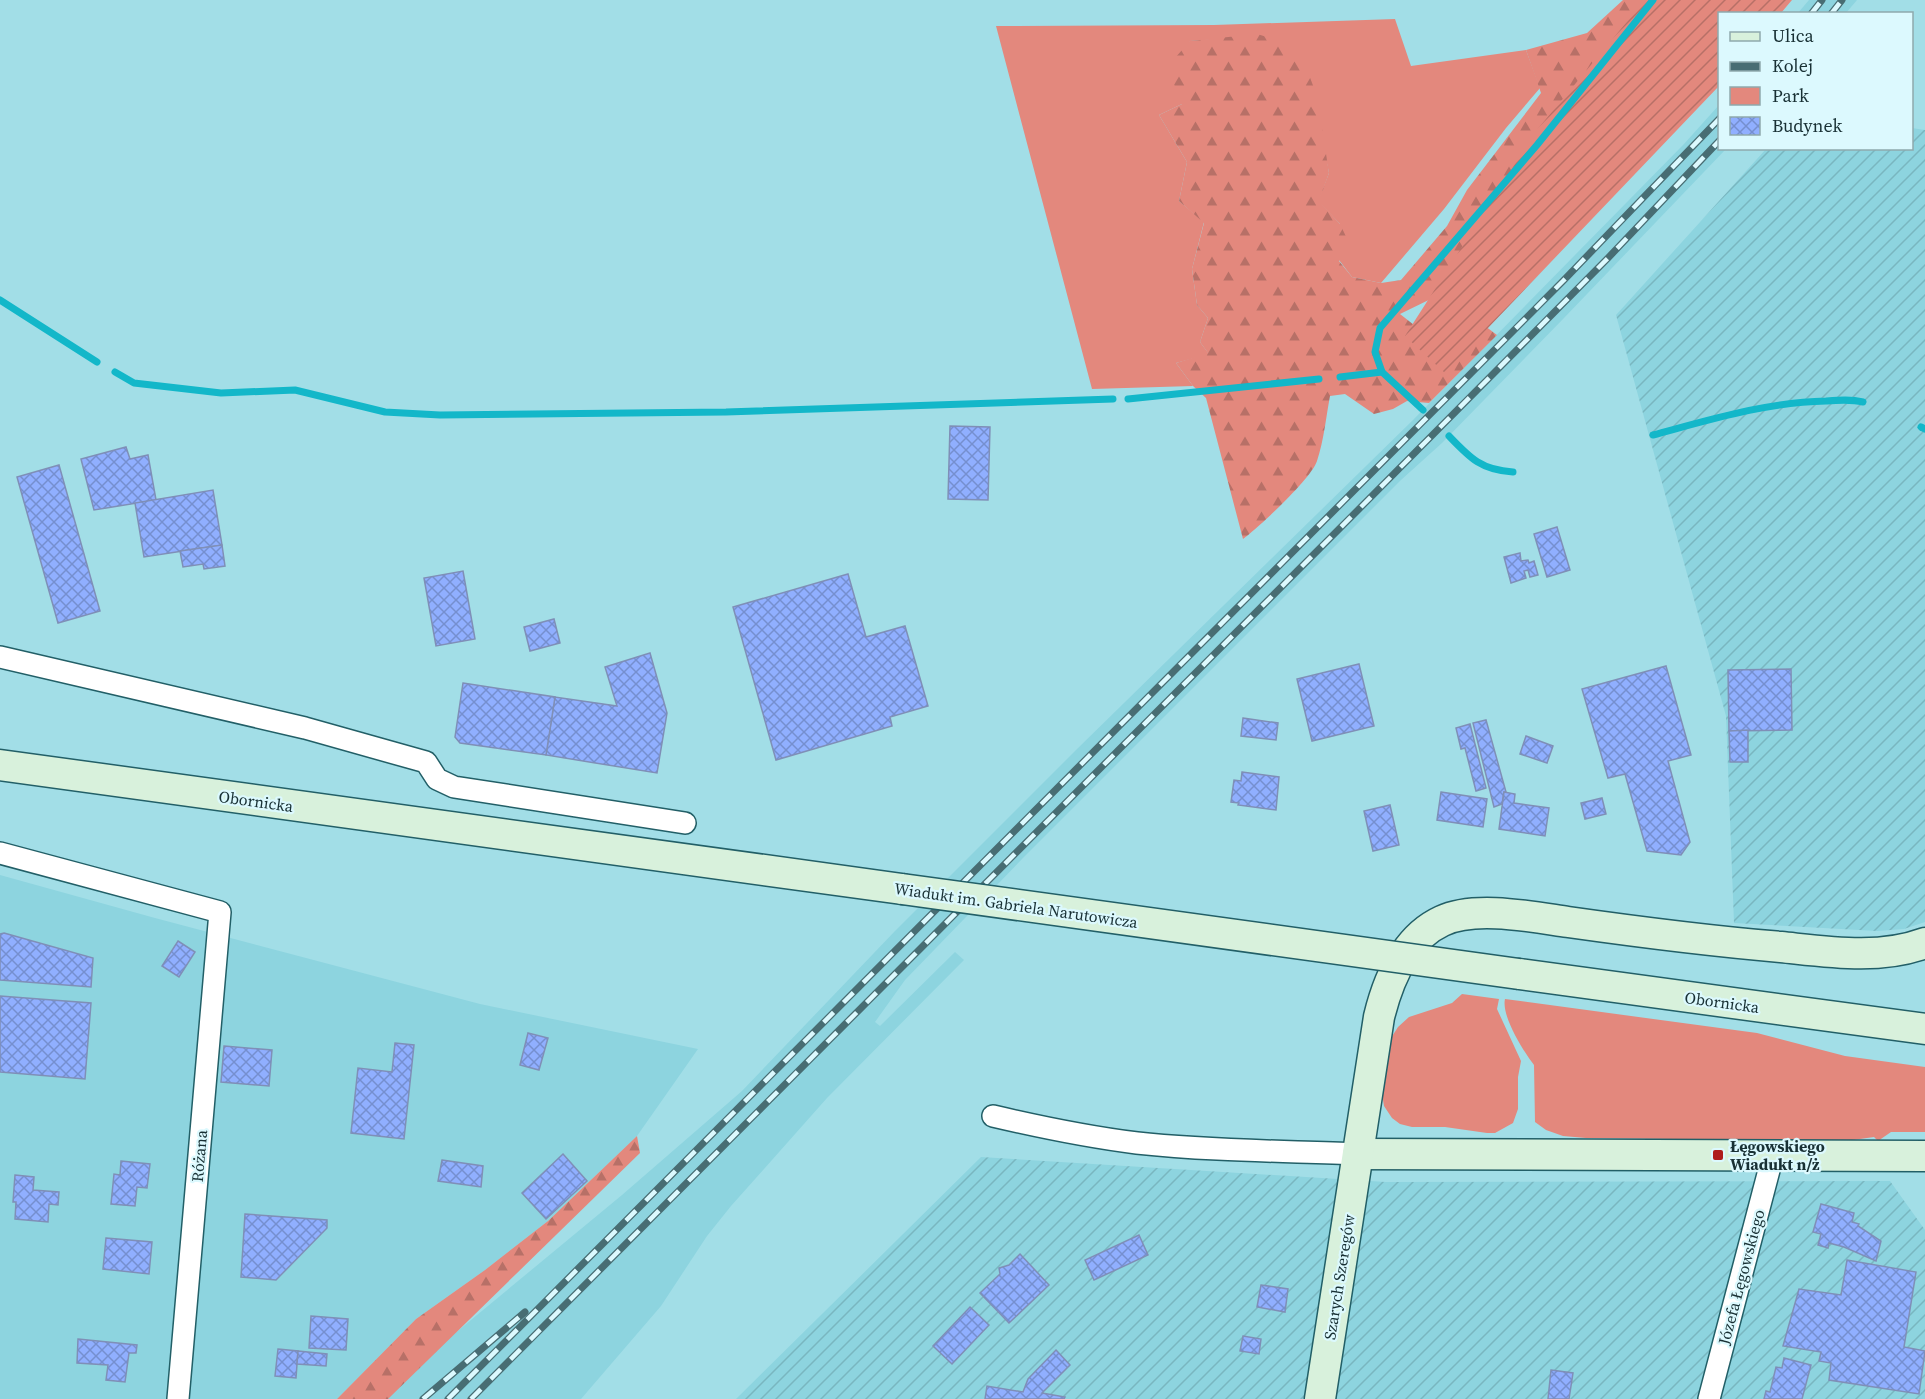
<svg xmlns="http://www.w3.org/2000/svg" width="1925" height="1399" font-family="'Source Serif 4',serif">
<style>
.built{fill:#8dd4df}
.industrial{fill:url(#industrial-furrows)}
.green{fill:#e3887d}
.forest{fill:url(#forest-firs)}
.garden{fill:url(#garden-furrows)}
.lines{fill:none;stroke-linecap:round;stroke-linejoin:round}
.stream{stroke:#13b7c9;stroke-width:7}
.building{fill:url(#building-cross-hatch);stroke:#7f8fb7;stroke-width:1.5}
.street-casing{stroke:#225f67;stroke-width:24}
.secondary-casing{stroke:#225f67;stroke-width:33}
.street{stroke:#fff;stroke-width:21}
.secondary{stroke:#d8f1dc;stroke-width:30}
.rail-casing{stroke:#486d73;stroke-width:7}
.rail{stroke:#dcf9fe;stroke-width:4.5;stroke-dasharray:14;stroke-linecap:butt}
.secondary-bridge-casing{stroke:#225f67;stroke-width:33;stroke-linecap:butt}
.secondary-bridge{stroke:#d8f1dc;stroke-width:30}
.poi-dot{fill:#ae1d1c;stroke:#dcf9fe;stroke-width:2}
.labels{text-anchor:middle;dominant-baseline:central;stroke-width:4.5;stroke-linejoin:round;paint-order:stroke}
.street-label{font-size:16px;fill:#183034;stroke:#dcf9fe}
.poi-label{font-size:16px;font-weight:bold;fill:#183034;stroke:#dcf9fe;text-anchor:start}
</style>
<defs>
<pattern id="industrial-furrows" width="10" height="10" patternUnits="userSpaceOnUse" patternTransform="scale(1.5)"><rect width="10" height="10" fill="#8dd4df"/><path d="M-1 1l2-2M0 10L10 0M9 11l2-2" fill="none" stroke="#79b6c0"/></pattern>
<pattern id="forest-firs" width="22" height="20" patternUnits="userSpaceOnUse" patternTransform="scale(1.5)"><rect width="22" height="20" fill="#e3887d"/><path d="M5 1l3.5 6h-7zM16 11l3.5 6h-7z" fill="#b77067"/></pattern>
<pattern id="garden-furrows" width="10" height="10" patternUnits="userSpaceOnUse" patternTransform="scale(1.5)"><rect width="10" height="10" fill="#e3887d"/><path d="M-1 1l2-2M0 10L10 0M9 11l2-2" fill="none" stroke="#b77067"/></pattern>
<pattern id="building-cross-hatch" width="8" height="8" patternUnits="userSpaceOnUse" patternTransform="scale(1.5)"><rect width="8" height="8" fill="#90afff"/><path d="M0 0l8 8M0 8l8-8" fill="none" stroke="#758fcf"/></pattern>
</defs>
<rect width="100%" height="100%" fill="#a2dee7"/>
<g class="built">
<path d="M1809,0h48l-11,13h-48z"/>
<path d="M1719,105l1,43 6,1 -162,169 -122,125 -41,37 -379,379 -117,121 -30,42 5,4 75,-74 9,8 -137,138 -96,108 -24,30 -46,70 -80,93h-202l40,-36 203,-168 120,-104 153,-160 181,-181 337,-330 271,-276z"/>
<path d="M0,875l155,43 325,86 218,45 -61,87 -89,85 -63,49 -69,49 -79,80h-337z"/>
</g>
<g class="industrial">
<path d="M1912,128l13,2v792l-21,7 -27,2 -143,-8 -8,-207 -110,-401 150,-166 146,-1z"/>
<path d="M981,1157l405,25 504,-1 35,49v169h-1189z"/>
</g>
<g class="green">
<path d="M1395,19l16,47 115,-16 14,38 -34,40 -62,81 -63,74 -29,-6 -13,-17 1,-36 -22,-23 11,-28 -6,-29 -103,-105 -30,2 -8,63 -23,11 28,47 -8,39 25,21 -12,47 5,36 11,13 -8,24 9,12 -33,9 17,23 -101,3 -96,-363 218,-1z"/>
<path d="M1462,994l37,5 -2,10 24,52 -3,16v32l-5,14 -18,10h-8l-42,-6h-33l-12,-3 -8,-6 -8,-12 -3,-19 10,-49 7,-11 11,-10 43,-14z"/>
<path d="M1505,999l252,34 88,23 80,11v65h-34l-13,9 -4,-4 -28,4 -260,-3 -23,-2 -17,-6 -11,-8 -1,-57c-10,-13 -33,-49 -29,-66z"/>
</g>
<g class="forest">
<path d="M1623,0h44l-226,294 -41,20 42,33 39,-24 16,12 -68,68 -22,-2 -14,8 -19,5 -29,-20 -15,2c-4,21 -6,44 -13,65 -6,18 -57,65 -74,78l-37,-141 -13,-12 -17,-23 32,-10 -8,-11 8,-24 -11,-13 -5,-36 12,-46 -25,-22 8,-39 -28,-47 23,-11 -15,-37 23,-26 67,-7 41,12 19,50 12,77 -10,28 21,23 10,21 -11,16 13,16 29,6 20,-3 46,-54 20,-36 74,-97 -15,-43 61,-17z"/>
<path d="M637,1136l3,17 -252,246h-51l79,-80 69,-49 63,-49z"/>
</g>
<path class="garden" d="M1645,0h147l-11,13 -61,1 -1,72 -274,287 -40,-37 131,-205z"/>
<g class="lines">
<g class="stream">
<path d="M0,300l97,62"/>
<path d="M115,372l19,11 87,10 74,-3 90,22 55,3 286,-3 387,-13"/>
<path d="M1382,372l-7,-20 5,-24 157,-183 116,-145"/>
<path d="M1340,377l42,-5 41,38"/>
<path d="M1128,399l191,-20"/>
<path d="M1921,427l4,2"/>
<path d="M1653,435c56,-15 114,-33 173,-34 13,-1 25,-2 37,1"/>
<path d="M1449,436c21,22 32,34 64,36"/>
</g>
</g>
<g class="building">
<path d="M950,426l40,1 -2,73 -40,-1z"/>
<path d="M126,447l4,12 18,-4 8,45 -62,10 -13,-51z"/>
<path d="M59,465l41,146 -42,12 -41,-146z"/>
<path d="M213,490l9,55 -78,12 -9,-54z"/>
<path d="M1557,527l13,43 -23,7 -13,-43z"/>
<path d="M222,545l3,21 -21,3 -1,-5 -20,3 -3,-16z"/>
<path d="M1520,553l1,8 7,-1 1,3 5,-2 4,14 -8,2 -2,-7 -4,1 2,7 -15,5 -7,-26z"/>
<path d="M463,571l12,68 -39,7 -12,-68z"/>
<path d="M848,574l18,63 39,-11 23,80 -38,11 2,9 -116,34 -43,-153z"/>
<path d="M554,619l6,24 -30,8 -6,-24z"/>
<path d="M650,653l17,60 -10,60 -111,-18 9,-58 62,9 -12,-39z"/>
<path d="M1359,664l15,62 -62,15 -15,-62z"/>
<path d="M1666,666l25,89 -23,6 22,81 -9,13 -34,-4 -22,-77 -17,4 -26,-89z"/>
<path d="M1791,669l1,61 -63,1 -1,-61z"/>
<path d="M463,683l92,14 -9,58 -86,-12 -5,-6z"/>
<path d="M1243,718l35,5 -2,17 -35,-4z"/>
<path d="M1486,720l20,72h-2l-2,12 -8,3 -21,-84z"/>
<path d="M1470,724l16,64 -10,3 -11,-43 -4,1 -5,-21z"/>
<path d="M1748,730v32h-18l-1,-31z"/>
<path d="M1526,736l27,10 -6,17 -27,-9z"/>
<path d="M1242,772l37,5 -3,33 -38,-5 1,-2 -8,-1 3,-22 7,1z"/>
<path d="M1441,792l46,7 -4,28 -46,-7z"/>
<path d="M1504,792l11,2 -1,9 35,5 -4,28 -46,-7z"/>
<path d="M1602,798l4,16 -21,5 -4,-16z"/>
<path d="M1390,805l9,40 -26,6 -9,-40z"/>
<path d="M4,933l89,25 -2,29 -91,-7v-46z"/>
<path d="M178,941l17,11 -16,25 -17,-11z"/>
<path d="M0,996l91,7 -6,76 -85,-7z"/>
<path d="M528,1033l20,5 -9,32 -19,-5z"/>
<path d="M395,1043l19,2 -10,94 -53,-6 7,-65 34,4z"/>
<path d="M224,1046l48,4 -3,36 -48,-4z"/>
<path d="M563,1154l24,27 -41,38 -24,-26z"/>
<path d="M442,1160l41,6 -2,21 -43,-6z"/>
<path d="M121,1161l29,3 -3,24 -10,-1 -2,19 -24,-2 3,-30 6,1z"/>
<path d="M15,1175l19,2 -1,13 26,2 -1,13 -9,-1 -1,18 -33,-3 1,-17h-3z"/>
<path d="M1821,1204l33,9 -2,9 7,2 -1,2 23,15 -5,20 -32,-14 -15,-4 -1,5 -10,-3 3,-11 -8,-2z"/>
<path d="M245,1214l82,6v8l-51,52 -35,-3z"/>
<path d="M1139,1235l9,20 -54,25 -9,-20z"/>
<path d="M106,1238l46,4 -3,32 -46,-5z"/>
<path d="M1020,1254l29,31 -40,38 -29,-30 20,-19 -1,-6 10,-3z"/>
<path d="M1847,1260l69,12 -12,75 21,4 -6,43 -90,-14 2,-17 -12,-2 2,-9 -38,-6 16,-57 42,6z"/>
<path d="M1261,1285l27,4 -3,23 -28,-5z"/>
<path d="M970,1307l19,18 -37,39 -19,-18z"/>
<path d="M311,1316l37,3 -2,31 -37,-2z"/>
<path d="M1243,1336l18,3 -2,15 -19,-3z"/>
<path d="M78,1339l59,6 -1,8h-7l-4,29 -19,-2 2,-15 -31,-2z"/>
<path d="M278,1349l20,2 -2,27 -21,-2z"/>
<path d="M1056,1350l14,15 -28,28 23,4 -1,2h-79l2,-13 36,6 5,-13z"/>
<path d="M298,1351l29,3 -1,12 -29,-2z"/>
<path d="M1784,1358l27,7 -9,34h-38l2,-8 4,1 6,-25 6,1z"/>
<path d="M1551,1370l22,3 -4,26h-21z"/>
</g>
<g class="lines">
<defs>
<g id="street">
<path d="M0,657l305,71 121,34 11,17 17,8 231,36"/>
<path d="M0,853l220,59 -42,487"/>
<path d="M993,1116c47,11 96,21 144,27 74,8 148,8 221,11"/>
<path d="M1709,1399l64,-244"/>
</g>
<g id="secondary">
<path d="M0,765l902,124"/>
<path d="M1519,974l406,55"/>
<path d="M1358,1154l567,2"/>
<path d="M1320,1399l59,-382c9,-37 26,-79 63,-96 33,-16 91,-4 126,1 71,10 141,19 213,25 48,5 98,13 144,-4"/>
</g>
</defs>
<use href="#street" class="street-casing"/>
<use href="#secondary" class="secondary-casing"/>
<use href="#street" class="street"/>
<use href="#secondary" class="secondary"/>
<defs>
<g id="rail">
<path d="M1811,14l11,-14"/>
<path d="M1831,14l11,-14"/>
<path d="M423,1399l102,-87"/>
<path d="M448,1399l1115,-1118 157,-163"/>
<path d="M471,1399l888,-890 249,-251 112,-118"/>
</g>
</defs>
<use href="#rail" class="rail-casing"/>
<use href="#rail" class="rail"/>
<defs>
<path id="secondary-bridge" d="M902,889l617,85"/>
</defs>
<use href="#secondary-bridge" class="secondary-bridge-casing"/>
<use href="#secondary-bridge" class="secondary-bridge"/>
</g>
<rect class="poi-dot" x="1712" y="1149" width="12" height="12" rx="3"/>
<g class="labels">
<g class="street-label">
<text transform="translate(256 801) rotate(8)">Obornicka</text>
<text transform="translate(1016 905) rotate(8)">Wiadukt im. Gabriela Narutowicza</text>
<text transform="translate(1722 1002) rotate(8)">Obornicka</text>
<text transform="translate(199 1156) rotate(-85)">Różana</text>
<text transform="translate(1339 1277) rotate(-81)">Szarych Szeregów</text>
<text transform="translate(1741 1277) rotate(-75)">Józefa Łęgowskiego</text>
</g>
<g class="poi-label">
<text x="1730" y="1146">Łęgowskiego<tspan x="1730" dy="18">Wiadukt n/ż</tspan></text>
</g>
</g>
<rect x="1718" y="12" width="195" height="138" fill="#dcf9fe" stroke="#8ea9ad" stroke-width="1.5"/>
<rect x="1730" y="32" width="30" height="9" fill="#d8f1dc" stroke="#8ea9ad" stroke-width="1.5"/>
<text x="1772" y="42" font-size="18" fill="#183034">Ulica</text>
<rect x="1730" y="62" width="30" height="9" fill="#486d73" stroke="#8ea9ad" stroke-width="1.5"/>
<text x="1772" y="72" font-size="18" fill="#183034">Kolej</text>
<rect x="1730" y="87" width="30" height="18" fill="#e3887d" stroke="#8ea9ad" stroke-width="1.5"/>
<text x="1772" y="102" font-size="18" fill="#183034">Park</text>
<rect x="1730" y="117" width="30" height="18" fill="url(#building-cross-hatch)" stroke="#8ea9ad" stroke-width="1.5"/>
<text x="1772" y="132" font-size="18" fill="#183034">Budynek</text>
</svg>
